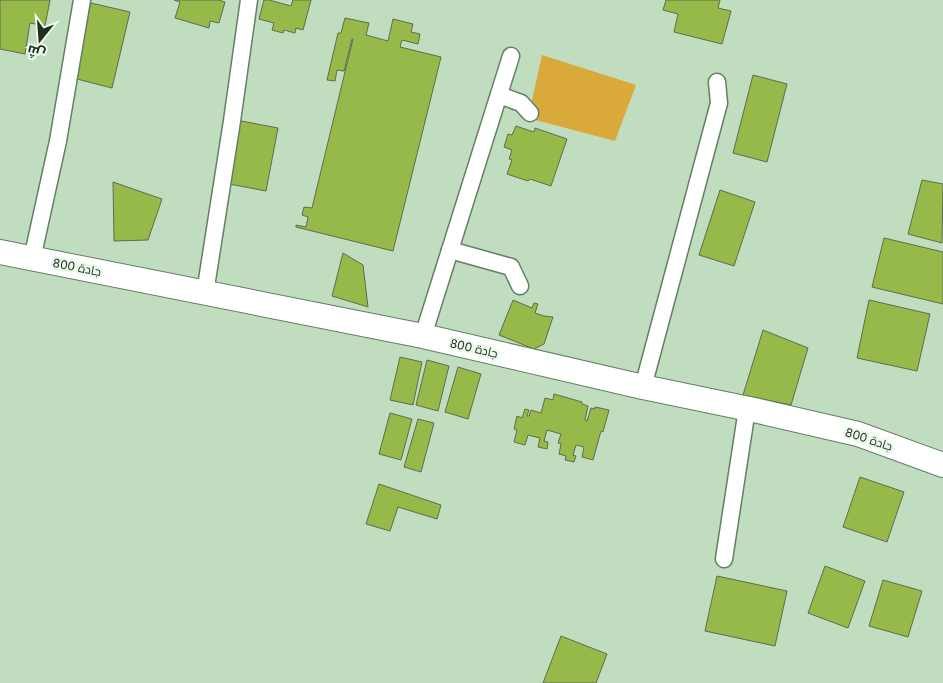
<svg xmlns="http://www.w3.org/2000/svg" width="943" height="683" font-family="Inter,Cairo,sans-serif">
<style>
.green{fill:#d9a93c}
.building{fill:#96b94a;stroke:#606c4b}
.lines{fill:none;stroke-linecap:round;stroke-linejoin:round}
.street-casing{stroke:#647f64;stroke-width:19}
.secondary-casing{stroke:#647f64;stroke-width:26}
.street{stroke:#fff;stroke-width:16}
.secondary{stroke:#fff;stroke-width:24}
.labels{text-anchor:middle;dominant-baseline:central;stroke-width:5;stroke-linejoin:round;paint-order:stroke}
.street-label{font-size:12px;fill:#222d22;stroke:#ebfaea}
</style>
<rect width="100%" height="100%" fill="#c0ddbf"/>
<path class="green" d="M542,55l94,30 -21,56 -87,-23z"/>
<g class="building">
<path d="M0,0h50l-5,26 -15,-3 -5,31 -25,-5z"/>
<path d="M174,0h45l6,2 -6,21 -9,-2 -1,7 -34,-10 5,-16z"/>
<path d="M264,0h5l22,6 2,-6h18l-8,30 -7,-2 -1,5 -11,-3 -1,3 -11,-3 2,-7 -15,-4z"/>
<path d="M666,0h54l-2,8 13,3 -9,33 -48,-12 4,-18 -15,-4z"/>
<path d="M91,3l39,9 -18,76 -39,-10z"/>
<path d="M345,18l24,5 -3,12 22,6 5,-22 20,5 -2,8 9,2 -2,10 -16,-4 -2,7 41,10 -48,194 -97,-24v-2l10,2 2,-10 -6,-2 2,-8 8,1 41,-169h-1l-8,32 -7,-1 -2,11 -8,-1 11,-47h3z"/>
<path d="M753,75l34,9 -20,78 -34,-9z"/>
<path d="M236,120l42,8 -12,63 -42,-8z"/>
<path d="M516,126l18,6 1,-4 32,11 -16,47 -21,-7 -2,2 -21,-7 5,-14 -3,-1 3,-9 -8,-3 4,-13 4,1z"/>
<path d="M922,180l21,4 -1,59 -34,-9z"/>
<path d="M113,182l49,17 -14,41 -34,1z"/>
<path d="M720,190l35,12 -21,64 -35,-11z"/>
<path d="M884,238l59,14v52l-71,-17z"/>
<path d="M343,253l20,12 5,42 -36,-11z"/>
<path d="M513,300l19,8 2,-5 4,1 -3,9 9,3 9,1 -9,27 -10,5 -35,-14z"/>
<path d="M869,300l61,14 -13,57 -60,-13z"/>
<path d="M763,330l45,18 -17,57 -48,-10z"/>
<path d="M400,357l22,5 -9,43 -23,-5z"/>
<path d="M427,360l22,6 -11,45 -22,-6z"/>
<path d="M458,367l23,7 -13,45 -23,-7z"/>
<path d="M554,394l28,8v2l6,2 -3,14 2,1 4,-13 4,1v-2l14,3 -6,22 -2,-1 -8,29 -11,-3 2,-10 -8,-2 -3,10 3,1 -2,6 -9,-2 1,-4 -7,-2 2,-10 -3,-1 3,-9 -14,-4 -3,11 4,1 -1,7 -9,-2 2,-9 -12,-3 -3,10 -11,-3 3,-12 -3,-1 3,-13 5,2 3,-9 4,1 -2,6h2l2,-6 10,3 4,-15 8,2z"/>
<path d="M390,413l22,6 -11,41 -22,-6z"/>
<path d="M418,419l16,4 -13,49 -17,-5z"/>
<path d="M860,477l44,15 -17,50 -44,-15z"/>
<path d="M379,484l62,21 -4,14 -39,-12 -8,24 -24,-7z"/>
<path d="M825,566l40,15 -17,47 -40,-15z"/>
<path d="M717,576l70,15 -12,55 -70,-15z"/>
<path d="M883,580l39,11 -14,46 -39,-11z"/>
<path d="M561,636l46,18 -11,29h-53z"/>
</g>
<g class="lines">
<defs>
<g id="street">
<path d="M499,95l22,8 9,10"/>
<path d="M450,250l61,17 9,19"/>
<path d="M32,259l26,-118 24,-141"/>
<path d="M205,293l27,-172 17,-121"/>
<path d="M423,336l88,-280"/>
<path d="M643,387l76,-284 -2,-21"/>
<path d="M724,559l23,-150"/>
</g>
<path id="secondary" d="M0,252l423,84 220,51 111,23 104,24 85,31"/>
</defs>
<use href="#street" class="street-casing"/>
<use href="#secondary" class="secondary-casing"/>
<use href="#street" class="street"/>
<use href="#secondary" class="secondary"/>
</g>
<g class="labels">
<g class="street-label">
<text transform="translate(77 267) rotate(11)">جادة 800</text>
<text transform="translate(474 348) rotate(13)">جادة 800</text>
<text transform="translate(869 439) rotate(18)">جادة 800</text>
</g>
</g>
<g transform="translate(40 40) rotate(197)" stroke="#ebfaea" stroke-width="4" paint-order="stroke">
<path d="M0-4L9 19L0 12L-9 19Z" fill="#222d22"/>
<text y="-8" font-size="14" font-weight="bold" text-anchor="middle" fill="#222d22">ش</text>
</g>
</svg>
